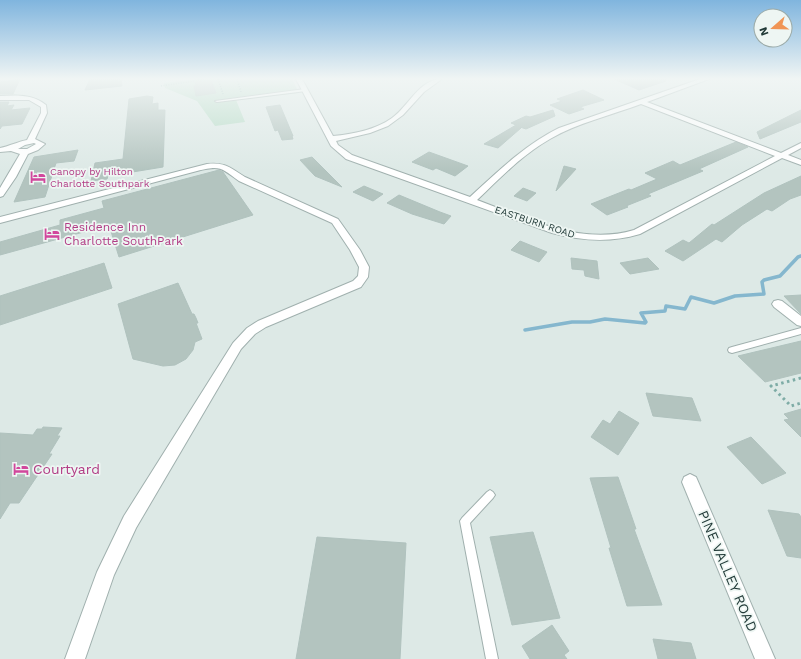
<svg xmlns="http://www.w3.org/2000/svg" width="801" height="659" font-family="'Work Sans',sans-serif">
<style>
.green{fill:#b6dbc6}
.lines{fill:none;stroke-linecap:round;stroke-linejoin:round}
.stream{stroke:#85b7ce;stroke-width:3.5}
.building{fill:#b3c4bf;stroke:#b0c2be}
.lane-casing{stroke:#a0b0ae;stroke-width:2}
.street-casing{stroke:#a0b0ae;stroke-width:2}
.path-far1{stroke:#7eaca6;stroke-width:1.5;stroke-dasharray:1 1.5;stroke-linecap:butt}
.path{stroke:#7eaca6;stroke-width:3;stroke-dasharray:2.5 3.5;stroke-linecap:butt}
.lane{fill:#fff;fill-rule:evenodd}
.street{fill:#fff;fill-rule:evenodd}
.labels{text-anchor:middle;dominant-baseline:central;stroke-width:3.5;stroke-linejoin:round;paint-order:stroke}
.far-hotel-label{font-size:10px;fill:#b23c85;stroke:#eef6f3;text-anchor:start}
.far-street-label{font-size:10px;fill:#1f3836;stroke:#eef6f3}
.hotel-label{font-size:12px;fill:#b23c85;stroke:#eef6f3;text-anchor:start}
.near-hotel-label{font-size:14px;fill:#b23c85;stroke:#eef6f3;text-anchor:start}
.near-street-label{font-size:14px;fill:#1f3836;stroke:#eef6f3}
</style>
<rect width="100%" height="100%" fill="#dde9e6"/>
<path class="green" d="M197,79h95l7,14 -63,7 9,22 -30,4 -18,-25 -32,-13 -1,-5z"/>
<g class="lines">
<path class="stream" d="M525,330l47,-8h18l15,-3 40,4 1,-1 -5,-9 24,-2 1,-5 19,3 6,-12 23,6 21,-7 29,-2 -2,-12 2,-2 16,-4 18,-19 3,-1"/>
</g>
<g class="building">
<path d="M20,79l-7,15h-13v-12z"/>
<path d="M90,79h31l1,7 -37,4z"/>
<path d="M614,79h52v2l-27,9z"/>
<path d="M211,80l5,13 -20,3 -2,-10 2,-1 -1,-3z"/>
<path d="M583,90l21,10 -24,7 4,2 -15,5 -19,-9 12,-4 -5,-2z"/>
<path d="M147,96l6,1 -1,7 6,-1v7h7l-2,57 -55,9 -1,3 -16,2 4,-18 28,-4 6,-60z"/>
<path d="M0,102h9l-2,4 7,-1 -3,5 19,-2 -8,16 -20,2 -2,3z"/>
<path d="M280,105l13,31h-1l1,3 -11,1 -4,-10 -3,1 -9,-24z"/>
<path d="M553,110l2,6 -29,13 -6,-2 1,1 -23,20 -14,-4 32,-19 -5,-2 15,-7 4,1z"/>
<path d="M801,110v12l-41,17 -3,-7z"/>
<path d="M736,142l12,5 -49,22 4,2 -55,23 3,2 -25,10 2,1 -21,8 -16,-11 38,-15 2,1 26,-11 -12,-6 28,-12 7,4z"/>
<path d="M78,150l-4,11 -18,2 -11,34 -31,5 20,-45z"/>
<path d="M429,152l39,14 -13,10 -19,-8 -3,2 -21,-8z"/>
<path d="M312,157l30,30 -27,-11 -15,-16z"/>
<path d="M564,166l12,3 -20,22z"/>
<path d="M219,170l4,2 30,43 -134,42 -10,-32 -109,30v-13l60,-17v-5l44,-12 -2,-7z"/>
<path d="M801,176v19l-11,4 -18,12 -5,-2 -25,16 -20,17 -6,-3 -33,22 -18,-10 18,-11 6,3 23,-19 2,1 50,-32z"/>
<path d="M364,186l19,8 -10,7 -20,-9z"/>
<path d="M523,188l13,5 -9,8 -13,-5z"/>
<path d="M399,195l41,17 11,4 -7,8 -32,-10 -25,-11z"/>
<path d="M520,241l27,11 -8,10 -28,-12z"/>
<path d="M571,258l26,3 2,18 -14,-3 -1,-6 -12,-1z"/>
<path d="M648,258l11,11 -29,5 -10,-11z"/>
<path d="M104,263l8,25 -112,37v-29z"/>
<path d="M178,283l14,31h2l2,4 2,5h-2l6,16 -7,3 -2,8 -7,9 -11,6 -12,1 -30,-7 -15,-55z"/>
<path d="M801,295v19l-17,-18z"/>
<path d="M801,341v32l-36,9 -27,-26z"/>
<path d="M646,393l46,5 9,23 -48,-5z"/>
<path d="M801,409v28l-17,-17 5,-1 -5,-5z"/>
<path d="M619,411l20,12 -21,32 -27,-18 12,-17 7,4z"/>
<path d="M43,427l19,1 -5,8h3l-11,18h3l-33,49h-9l-10,16v-86l33,2 4,-6h5z"/>
<path d="M751,437l35,36 -24,11 -35,-37z"/>
<path d="M618,477l18,52h-2l28,76 -35,1 -18,-58h2l-21,-70z"/>
<path d="M768,510l31,4 2,3v41l-14,-2z"/>
<path d="M533,532l27,86 -48,7 -22,-88z"/>
<path d="M317,537l89,6 -6,116h-104z"/>
<path d="M552,625l17,26 -5,4 3,4h-37l-8,-13z"/>
<path d="M653,639l38,4 5,16h-38z"/>
</g>
<g class="lines">
<defs>
<g id="lane">
<path d="M305,89l1,2 -89,11 -2,-1z"/>
<path d="M801,328v6l-69,19 -3,-1 -1,-2 1,-2 3,-1z"/>
<path d="M490,490l3,2 2,3 -2,3 -23,25 28,136h-12l-26,-138 2,-3 25,-26z"/>
</g>
<g id="street">
<path d="M296,79h6l31,57c21,-2 42,-6 59,-18 17,-12 27,-39 50,-39l-18,13 -21,23 -15,11 -18,7 -34,8 2,4 14,10 118,42c28,-26 55,-52 89,-69l141,-49h9l-62,23 134,51 20,-10v5l-13,7 13,5v5l-19,-7 -142,76c-30,9 -58,7 -88,-1l-206,-74 -15,-13zM641,104l134,52 -141,74c-53,16 -108,-12 -157,-30 23,-22 45,-45 73,-61 27,-16 62,-24 91,-35z"/>
<path d="M0,96c16,-1 33,-2 46,9l1,8 -12,26 10,5 -7,6 -10,4 -12,23 -13,19 -3,1v-9l20,-34 -9,-3 -11,1v-4c10,-2 17,-6 27,-8l14,-27v-6l-12,-7h-29zM34,143l2,1 -9,5h-9l7,-4z"/>
<path d="M207,164c19,-2 23,4 38,13l93,42 22,31 9,17 -1,10 -7,10 -95,40 -11,7 -14,15 -105,179 -22,47 -29,84h-20l32,-87 27,-56 109,-173 14,-15 11,-7 95,-40 5,-5 1,-9 -9,-17 -18,-27 -93,-42c-18,-13 -18,-16 -42,-10l-197,52v-6z"/>
<path d="M778,300l4,1 19,15v10l-4,-1 -23,-18 -2,-3 2,-3z"/>
<path d="M690,474l6,3 79,182h-20l-73,-177 2,-5z"/>
</g>
</defs>
<use href="#lane" class="lane-casing"/>
<use href="#street" class="street-casing"/>
<g class="path-far1">
<path d="M218,79l5,15"/>
<path d="M237,79l4,13"/>
<path d="M161,86l45,-7"/>
</g>
<path class="path" d="M801,378l-30,8 20,20 10,-3"/>
<use href="#lane" class="lane"/>
<use href="#street" class="street"/>
</g>
<linearGradient id="sky" x2="0" y2="1"><stop stop-color="#80b5de"/><stop offset="0.46" stop-color="#f0f5f4"/><stop offset="1" stop-color="#f0f5f4" stop-opacity="0"/></linearGradient>
<rect width="801" height="171" fill="url(#sky)"/>
<defs>
<symbol id="hotel-bare" viewBox="-9 -9 18 18"><path d="M-6-4.5h1.5V1H6V5H4.5V3h-9V5H-6ZM-4 0a1.8 1.8 0 1 1 3.6 0ZM.5 0V-2.5h3Q6-2.5 6 0Z" fill="#d1479c" stroke="#eef6f3" stroke-width="2.5" paint-order="stroke"/></symbol>
</defs>
<g fill-rule="evenodd">
<use href="#hotel-bare" x="27" y="166" width="22" height="22"/>
<use href="#hotel-bare" x="41" y="223" width="22" height="22"/>
<use href="#hotel-bare" x="10" y="458" width="22" height="22"/>
</g>
<g class="labels">
<g class="far-hotel-label">
<text x="50" y="171">Canopy by Hilton<tspan x="50" dy="12">Charlotte Southpark</tspan></text>
</g>
<g class="far-street-label">
<text transform="translate(535 222) rotate(18)">EASTBURN ROAD</text>
</g>
<g class="hotel-label">
<text x="64" y="227">Residence Inn<tspan x="64" dy="14">Charlotte SouthPark</tspan></text>
</g>
<g class="near-hotel-label">
<text x="33" y="469">Courtyard</text>
</g>
<g class="near-street-label">
<text transform="translate(728 571) rotate(67)">PINE VALLEY ROAD</text>
</g>
</g>
<g transform="translate(773 28) rotate(250)"><circle r="19" fill="#eef6f3" stroke="#9baaa7"/>
<path d="M0-3L7 15L0 10L-7 15Z" fill="#f09555"/>
<text y="-6" font-size="11" font-weight="bold" text-anchor="middle" fill="#1f3836">N</text>
</g>
</svg>
